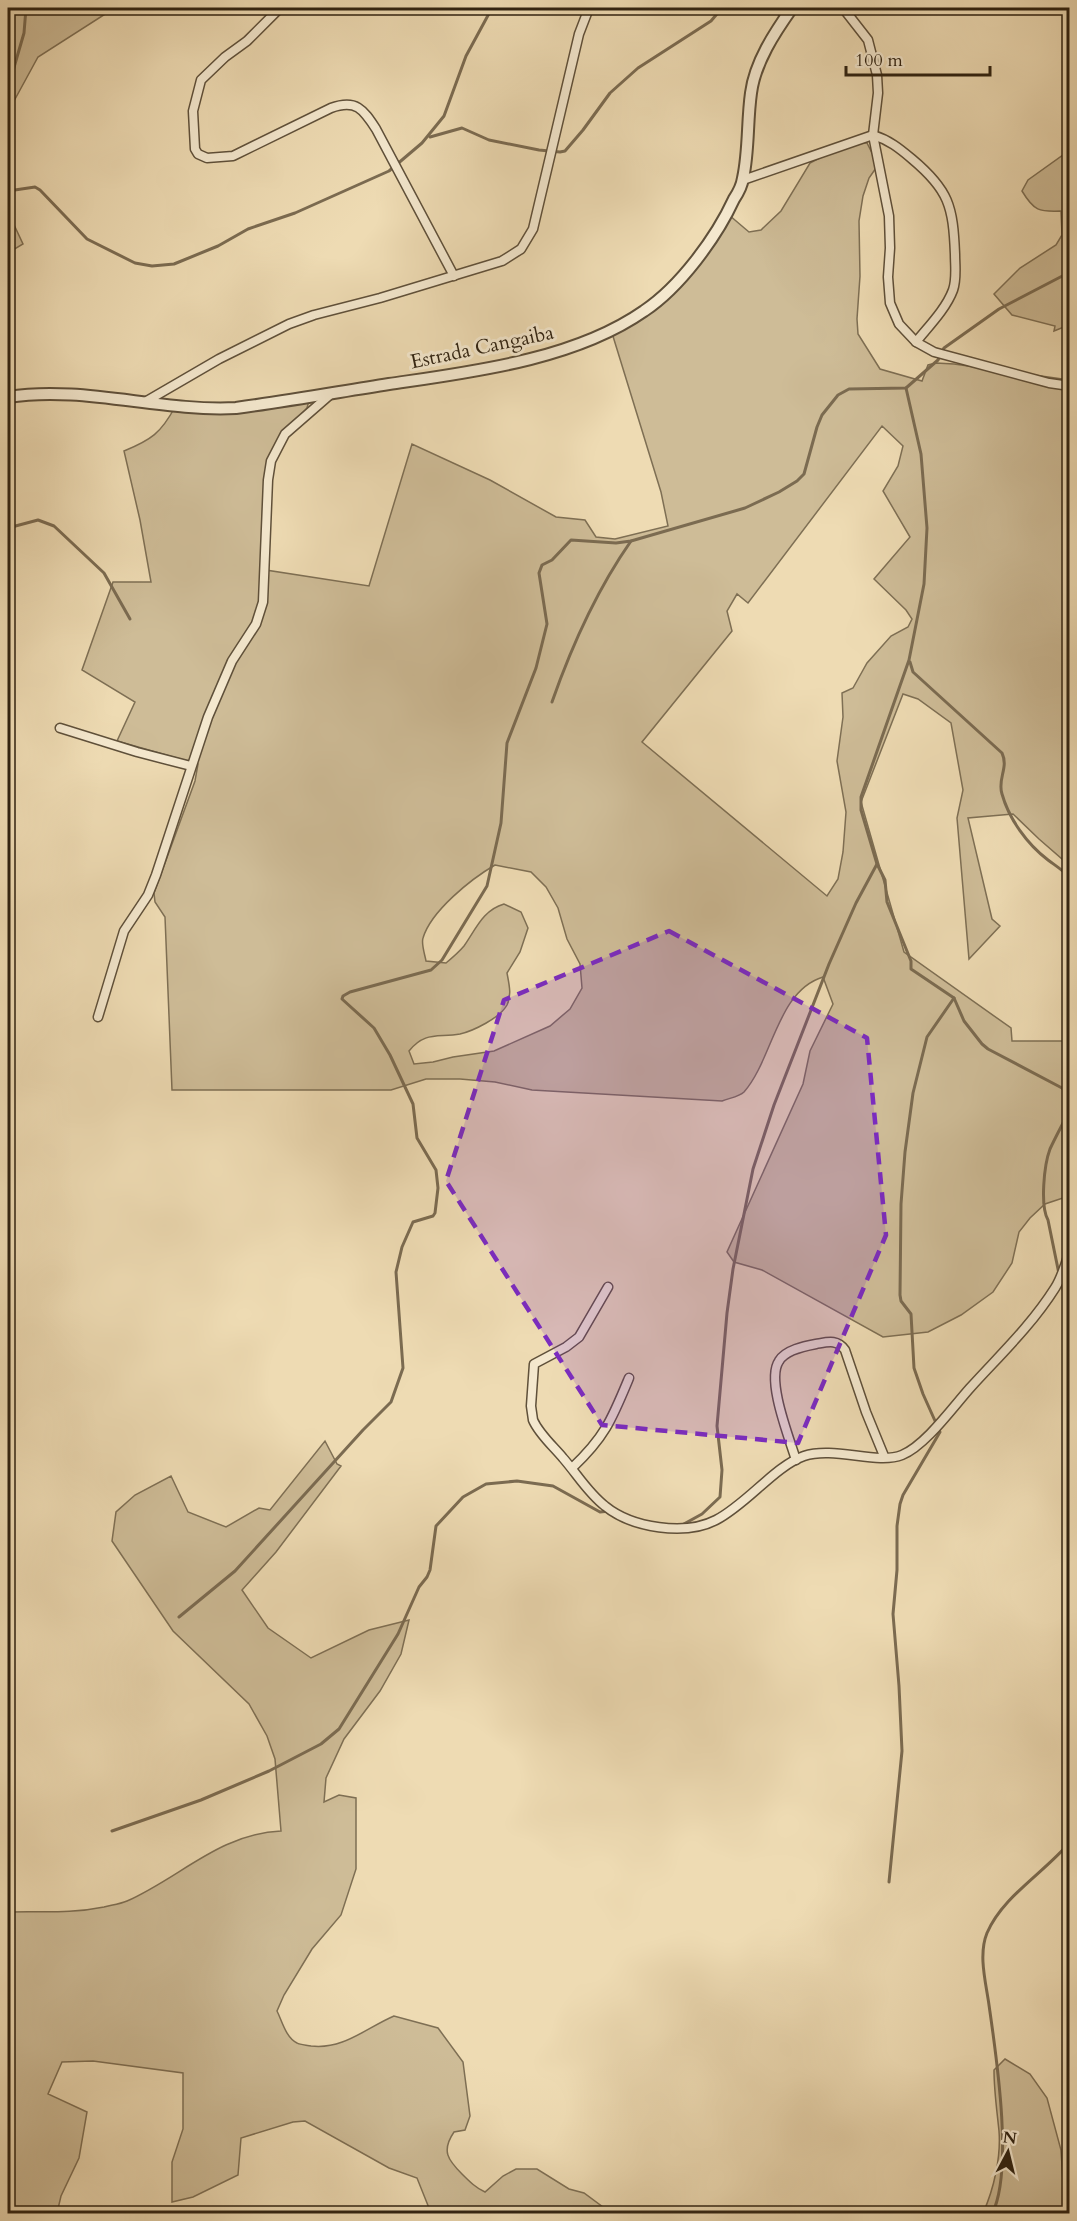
<svg xmlns="http://www.w3.org/2000/svg" width="1077" height="2221" font-family="Cardo,serif">
<style>
.green{fill:#cebc97;stroke:#7e6f54;stroke-width:1.5;fill-rule:evenodd}
.lines{fill:none;stroke-linecap:round;stroke-linejoin:round}
.stream{stroke:#7b6b51;stroke-width:3}
.minor-casing{stroke:#5f503a;stroke-width:11}
.tertiary-casing{stroke:#5f503a;stroke-width:14}
.minor{stroke:#f4e8ce;stroke-width:8}
.tertiary{stroke:#f4e8ce;stroke-width:10}
.marked{fill:#7b2cbf;fill-opacity:0.2;stroke:#7b2cbf;stroke-width:4.5;stroke-dasharray:12 8;stroke-linejoin:round}
.labels{text-anchor:middle;dominant-baseline:central;stroke-width:6;stroke-linejoin:round;paint-order:stroke}
.street-label{font-size:20px;fill:#2f2211;stroke:#f4e8ce}
</style>
<rect width="100%" height="100%" fill="#eedbb3"/>
<filter id="stains"><feTurbulence type="fractalNoise" baseFrequency=".00333" numOctaves="4"/><feColorMatrix values="0 0 0 0 .2 0 0 0 0 .09 0 0 0 0 .02 0 0 0 .5 -.17"/></filter>
<radialGradient id="worn" r=".72"><stop offset=".6" stop-color="#630" stop-opacity="0"/><stop offset="1" stop-color="#630" stop-opacity=".3"/></radialGradient>
<g class="green">
<path d="M8,8h100l2,3 -72,46 -30,55z"/>
<path d="M1069,133v192l-15,6 1,-5 -43,-11 -18,-21 26,-26 36,-23 6,-10 -1,-24c-22,1 -27,0 -39,-20l6,-11 39,-28z"/>
<path d="M857,142l10,1 7,14 2,11 -7,10 -6,18 -4,25 1,55 -3,43 1,15 22,35 42,12 6,-16 8,-2 18,1 115,16v485l-30,-26 -26,-25 -45,4 24,101 8,7 -31,33 -12,-141 6,-28 -12,-67 -33,-24 -15,-5 -42,108 43,150 107,76 1,13h57v155l-24,8 -15,14 -11,14 -7,31 -19,29 -32,23 -33,17 -45,5 -121,-67 -28,-8 -7,-10 76,-168 7,-33 23,-47 -10,-27c-46,14 -50,82 -79,115 -5,5 -15,6 -22,9l-190,-11 -37,-8 -35,-3h-34l-35,11h-219l-7,-173 -10,-15 -1,-9 41,-112 3,-17 -81,-23 18,-39 -53,-32 31,-88h38l-11,-62 -16,-69c27,-11 37,-18 51,-44l135,-10 -3,11 -17,20 -18,36 -1,24 -8,14 -1,20 4,48 103,16 43,-142 78,36 66,37 29,3 11,17 19,2 53,-13 -7,-34 -49,-159 39,-25 78,-93 20,17 12,-2 20,-19 29,-48 30,-16zM882,426l21,20 -5,20 -15,25 27,46 -36,42 32,31 6,9 -4,8 -17,9 -24,27 -14,25 -11,5 1,24 -6,44 9,51 -3,40 -5,27 -11,17 -185,-154 90,-111 -5,-20 10,-17 11,9zM495,865l36,7 15,15 12,21 9,31 13,25 2,24 -12,21 -20,17 -56,25 -41,6 -20,5 -19,2 -5,-13c16,-20 29,-13 51,-17 13,-3 40,-16 47,-29 5,-10 2,-21 0,-32l13,-21 8,-24 -7,-16 -17,-8c-21,6 -28,25 -40,42 -5,6 -12,12 -18,17l-20,-2c-1,-6 -5,-17 -3,-23 8,-27 48,-59 72,-73z"/>
<path d="M8,212l15,32 -15,9z"/>
<path d="M325,1441l12,23 4,2 -65,86 -34,38 26,38 43,30 58,-28 40,-10 -8,34 -21,37 -36,48 -18,39 -2,24 15,-7 17,3v71l-15,46 -29,34 -28,46 -7,16c5,10 9,27 20,32 3,2 10,2 14,3 32,4 55,-18 83,-30l44,12 25,34 7,54 -5,14 -11,2c-13,19 -6,28 8,42 8,8 14,14 23,18l18,-16 13,-7h21l32,20 15,4 27,20h-180l-14,-35 -28,-10 -84,-47 -12,1 -52,16 -3,37 -45,22 -21,5v-40l11,-33v-56l-90,-12 -31,1 -14,32 39,18 -8,46 -18,38 -4,17h-49v-301c34,-1 62,2 96,-5 8,-2 16,-3 23,-6 54,-24 92,-67 154,-70l-6,-72 -8,-23 -18,-32 -76,-73 -61,-90 4,-29 19,-17 36,-19 17,36 38,15 33,-19 11,2z"/>
<path d="M1005,2059l25,15 17,24 14,52 4,63h-82c11,-24 18,-56 16,-82 -2,-20 -5,-40 -5,-61z"/>
</g>
<g class="lines">
<g class="stream">
<path d="M8,88l16,-55 2,-25"/>
<path d="M430,137l32,-9 27,12 50,10 21,2 5,-1 18,-21 27,-37 28,-25 73,-47 11,-13"/>
<path d="M8,191l27,-4 5,3 47,49 48,24 17,3 22,-2 44,-18 30,-17 47,-16 94,-42 33,-28 22,-27 22,-60 26,-48"/>
<path d="M906,388l15,66 6,74 -3,56 -15,76 -48,137v13l16,54 8,16 2,22 24,59v8l43,29 10,23 18,23 6,5 74,39 8,7"/>
<path d="M8,528l30,-8 16,6 50,47 26,46"/>
<path d="M910,662l3,10 89,81c7,15 -5,26 0,41 7,25 25,50 46,66 8,6 15,10 22,18"/>
<path d="M552,702c20,-57 44,-111 79,-161"/>
<path d="M1059,1274l-11,-54c-8,-14 -4,-55 2,-71 6,-13 13,-26 20,-39"/>
<path d="M1061,1280l9,40"/>
<path d="M1070,1413v13"/>
<path d="M682,1525l20,-11 18,-17 2,-27 -5,-44 10,-113 6,-44 20,-100 21,-64 55,-141 27,-61 21,-39"/>
<path d="M179,1617l56,-46 128,-141 28,-28 12,-34 -7,-96 6,-25 11,-25 20,-6 2,-3 3,-25 -2,-18 -19,-32 -4,-34 -23,-49 -16,-27 -32,-29 1,-3 7,-4 81,-22 11,-10 45,-74 14,-63 6,-80 29,-75 11,-44 -8,-51 3,-8 10,-5 19,-20 45,3 15,-2 114,-33 34,-16 18,-11 7,-7 13,-47 5,-12 16,-20 11,-6 57,-1 32,-28 6,-12 55,-39 71,-37"/>
<path d="M112,1831l89,-31 68,-29 52,-27 18,-15 59,-95 21,-47 8,-10 3,-7 6,-44 27,-29 23,-13 31,-3 36,5 47,26 10,-1"/>
<path d="M889,1882l13,-131 -3,-65 -6,-72 4,-44v-44l3,-22 3,-9 37,-63 -17,-38 -9,-26 -3,-54 -10,-13 -1,-6 1,-91 4,-52 8,-59 14,-56 27,-39"/>
<path d="M992,2214c22,-43 4,-160 -3,-209 -3,-22 -11,-50 -2,-72 16,-37 57,-60 83,-91"/>
</g>
<defs>
<g id="minor">
<path d="M280,8l-33,33 -22,16 -24,23 -8,31 2,38 3,5 9,4 26,-2 98,-48c25,-9 32,1 45,21l78,147"/>
<path d="M777,8l10,7"/>
<path d="M843,8l25,32 9,35 1,18 -5,42 16,81 1,32 -2,29 2,26 9,21 17,18 18,10 115,31 21,3"/>
<path d="M743,180l130,-45c16,5 26,13 39,24 37,31 41,47 43,95 0,12 2,25 -2,36 -7,19 -25,37 -37,52"/>
<path d="M145,402l74,-43 70,-35 25,-9 66,-17 122,-37 19,-12 12,-20 46,-195 10,-26"/>
<path d="M60,728l77,24 54,14"/>
<path d="M98,1017l26,-86 24,-36 8,-20 52,-158 24,-56 24,-37 7,-22 5,-122 3,-19 14,-27 47,-41"/>
<path d="M608,1287l-29,50 -13,10 -32,17 -3,42 2,14c6,14 20,26 30,38 14,16 25,35 42,48 27,22 80,30 111,14 31,-16 59,-54 88,-64 30,-10 73,9 98,-1 23,-9 51,-48 68,-67 29,-32 61,-62 85,-100 7,-11 11,-25 15,-38"/>
<path d="M796,1460c-7,-23 -30,-80 -17,-99 6,-11 26,-15 37,-17 12,-2 21,-5 29,6l21,62 18,44"/>
<path d="M572,1468c33,-31 40,-49 57,-90"/>
</g>
<path id="tertiary" d="M8,397c75,-12 152,15 228,11 51,-7 102,-16 153,-24 82,-12 185,-24 255,-73 36,-24 72,-73 90,-112 4,-6 8,-14 9,-21 6,-27 4,-57 8,-85 4,-31 24,-61 41,-85"/>
</defs>
<use href="#minor" class="minor-casing"/>
<use href="#tertiary" class="tertiary-casing"/>
<use href="#minor" class="minor"/>
<use href="#tertiary" class="tertiary"/>
</g>
<path class="marked" d="M669,931l198,107 19,197 -88,208 -196,-18 -156,-244 58,-181z"/>
<g class="labels">
<g class="street-label">
<text transform="translate(482 347) rotate(-12)">Estrada Cangaiba</text>
</g>
</g>
<rect width="1077" height="2221" fill="none" stroke="#eedbb3" stroke-width="30"/>
<rect x="9" y="9" width="1059" height="2203" fill="none" stroke="#2f2211" stroke-width="3"/>
<rect x="15" y="15" width="1047" height="2191" fill="none" stroke="#2f2211" stroke-width="1.5"/>
<g transform="translate(1008 2152) rotate(7)" stroke="#f4e8ce" stroke-width="4.5" paint-order="stroke">
<path d="M0-4.5L10 22L0 15L-10 22Z" fill="#2f2211"/>
<text y="-9" font-size="16" font-weight="bold" text-anchor="middle" fill="#2f2211">N</text>
</g>
<path d="M846 66v9h144v-9" fill="none" stroke="#2f2211" stroke-width="3"/>
<text x="855" y="66" font-size="18" fill="#2f2211" stroke="#f4e8ce" stroke-width="4.5" paint-order="stroke">100 m</text>
<rect width="100%" height="100%" filter="url(#stains)"/>
<rect width="100%" height="100%" fill="url(#worn)"/>
</svg>
